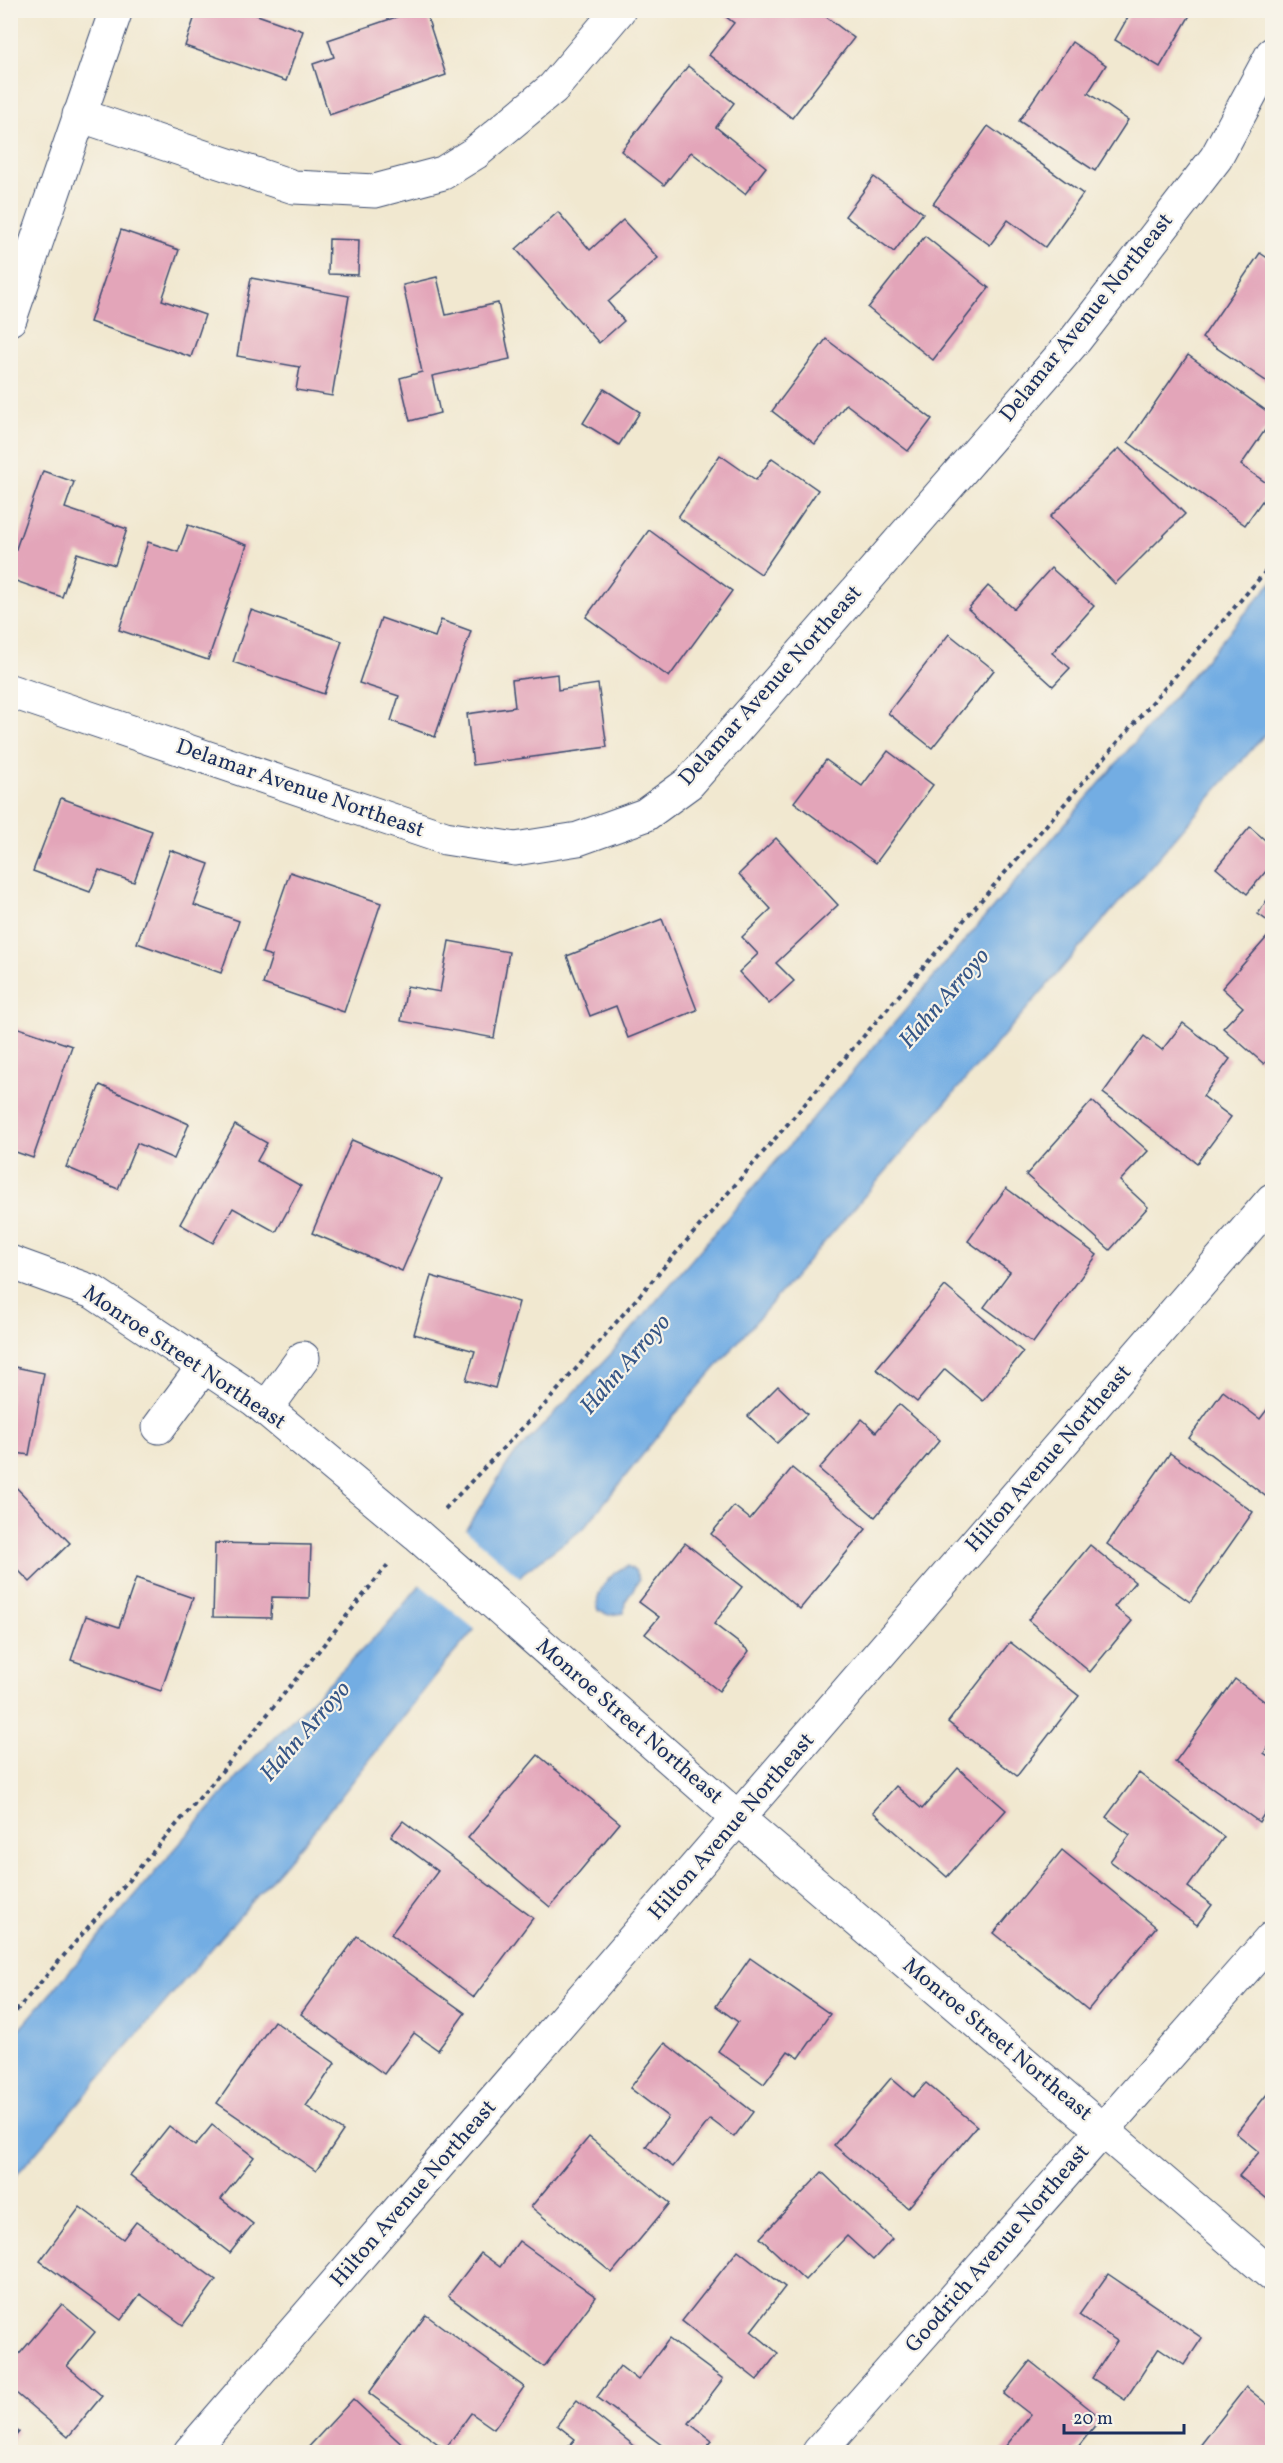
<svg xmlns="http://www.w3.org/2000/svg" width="1283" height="2463" font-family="Vollkorn,serif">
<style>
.water{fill:#73ade3;stroke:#476ea0;stroke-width:1.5}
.pier{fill:#f1e8d0}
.building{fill:#e3a5b9}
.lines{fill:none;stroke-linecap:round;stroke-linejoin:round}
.street-casing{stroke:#3b4b6f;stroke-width:35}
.path{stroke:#3b4b6f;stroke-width:4;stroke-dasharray:4.5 4.5;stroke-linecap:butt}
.street{stroke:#fff;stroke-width:33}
.labels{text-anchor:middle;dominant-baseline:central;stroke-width:4.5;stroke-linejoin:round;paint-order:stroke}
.street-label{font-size:22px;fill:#1b2f5e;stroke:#f7f3e8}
.water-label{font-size:24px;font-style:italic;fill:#355586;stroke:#f7f3e8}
</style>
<rect width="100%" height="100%" fill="#f7f3e8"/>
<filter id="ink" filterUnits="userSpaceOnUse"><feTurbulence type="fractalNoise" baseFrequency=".0167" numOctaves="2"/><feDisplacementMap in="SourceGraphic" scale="12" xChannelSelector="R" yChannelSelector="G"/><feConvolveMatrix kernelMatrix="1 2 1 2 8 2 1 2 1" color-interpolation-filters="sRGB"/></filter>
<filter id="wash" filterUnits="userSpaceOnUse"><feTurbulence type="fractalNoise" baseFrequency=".008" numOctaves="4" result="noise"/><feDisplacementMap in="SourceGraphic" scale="24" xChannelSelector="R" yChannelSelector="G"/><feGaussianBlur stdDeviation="1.35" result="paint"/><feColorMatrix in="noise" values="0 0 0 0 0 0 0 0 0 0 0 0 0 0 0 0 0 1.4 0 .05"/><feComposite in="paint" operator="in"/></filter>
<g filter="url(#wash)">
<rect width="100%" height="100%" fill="#f1e8d0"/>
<g class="water">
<path d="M1272,582v144l-600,692 -88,110 -61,45 -80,93 -123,157 -309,358v-142l242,-280 132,-132 80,-96 45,-71 100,-105z"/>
<path d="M627,1566l8,4 4,10 -14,22 -1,11 -15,2 -10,-4c-7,-17 12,-39 28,-45z"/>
</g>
<path class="pier" d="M463,1528l59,51 -45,52 -59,-48z"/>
<g id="blocks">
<g class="building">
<path d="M197,10h46l60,21 -17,50 -101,-35z"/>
<path d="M417,10h8l21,65 -117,40 -16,-51 21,-7 -6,-17z"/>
<path d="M717,10h100l37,28 -62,80 -83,-63 25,-32z"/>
<path d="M1132,10h61l-33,57 -45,-27z"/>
<path d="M1072,42l34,23 -18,28 40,27 -33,51 -76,-50z"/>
<path d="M688,66l46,37 -18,24 50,40 -21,27 -54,-42 -27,33 -43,-34z"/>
<path d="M988,126l95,68 -38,53 -37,-27 -18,25 -57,-41z"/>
<path d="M874,177l49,36 -29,39 -49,-36z"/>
<path d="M558,212l32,38 33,-30 35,38 -50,44 16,19 -25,22 -83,-94z"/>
<path d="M121,230l58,20 -17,50 43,15 -14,42 -101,-35z"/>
<path d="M925,236l64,52 -56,72 -65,-52z"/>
<path d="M329,239l30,1 -1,35 -30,-1z"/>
<path d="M1260,253l12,8v124l-70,-47z"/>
<path d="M437,277l9,38 52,-12 12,56 -78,17 8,37 -30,8 -10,-43 22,-6 -19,-87z"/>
<path d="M251,278l98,18 -17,100 -36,-6 4,-23 -63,-11z"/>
<path d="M826,339l106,80 -24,32 -62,-47 -31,40 -43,-33z"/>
<path d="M1188,355l84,60v5l-31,45 31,22 -27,38 -117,-83z"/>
<path d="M604,389l36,23 -21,33 -36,-22z"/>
<path d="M1119,448l66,66 -70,70 -65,-67z"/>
<path d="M720,455l36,25 16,-22 46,32 -57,84 -83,-57z"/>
<path d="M43,471l31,11 -9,26 62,21 -12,36 -38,-12 -15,44 -52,-18v-13z"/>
<path d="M188,525l59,20 -39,115 -89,-30 29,-88 30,10z"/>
<path d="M649,530l83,61 -63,86 -83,-60z"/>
<path d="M1051,568l43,38 -42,47 18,15 -17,18 -85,-77 20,-23 26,23z"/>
<path d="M251,610l91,31 -18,53 -91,-32z"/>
<path d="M381,618l54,19 6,-17 30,11 -36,106 -44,-16 8,-25 -40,-13z"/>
<path d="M949,634l45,36 -62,78 -44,-35z"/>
<path d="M557,674l1,16 40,-6 9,63 -134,18 -6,-51 48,-7 -3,-27z"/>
<path d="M888,751l45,34 -57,78 -82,-61 32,-42 36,26z"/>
<path d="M61,798l91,33 -18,51 -35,-12 -9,22 -57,-21z"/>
<path d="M1250,827l22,19v18l-25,30 -31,-26z"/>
<path d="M776,838l62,67 -62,58 18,18 -25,23 -30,-32 19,-18 -16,-17 29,-28 -32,-35z"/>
<path d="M170,850l39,14 -15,41 45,16 -18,52 -84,-30z"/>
<path d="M290,872l91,31 -37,109 -81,-28 9,-28 -10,-3z"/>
<path d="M1272,892v32l-14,-10z"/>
<path d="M662,919l35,91 -69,28 -12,-32 -26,10 -23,-60z"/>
<path d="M1270,934l2,3v117l-8,10 -41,-36 20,-21 -21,-19z"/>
<path d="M449,941l60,11 -15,86 -93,-17 6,-35 33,6z"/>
<path d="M1183,1023l47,36 -27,37 28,21 -34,46 -94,-70 41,-57 18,14z"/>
<path d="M10,1025l62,21 -39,112 -23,-8v-30l4,-10 -4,-1z"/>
<path d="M100,1085l89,39 -15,35 -37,-16 -19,46 -52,-22z"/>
<path d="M1092,1101l56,50 -28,30 28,26 -38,43 -84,-75z"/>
<path d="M235,1125l32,18 -10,18 44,25 -25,46 -43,-24 -20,35 -33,-19z"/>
<path d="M352,1140l90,39 -40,92 -90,-38z"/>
<path d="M1006,1188l91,67 -64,88 -49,-36 26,-35 -42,-31z"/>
<path d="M431,1276l88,26 -24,86 -29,-8 9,-29 -61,-17z"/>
<path d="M945,1286l78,66 -40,49 -38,-32 -28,33 -41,-33z"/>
<path d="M10,1366l34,7 -15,82 -19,-3z"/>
<path d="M778,1386l29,28 -30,29 -29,-27z"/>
<path d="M1223,1391l37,28 12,-16v98l-83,-63z"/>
<path d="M899,1404l41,36 -65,77 -56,-48 43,-50 14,13z"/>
<path d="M1170,1453l83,59 -63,90 -83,-58z"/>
<path d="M792,1468l74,61 -66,80 -89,-75 23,-28 16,13z"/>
<path d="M10,1481l60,62 -40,39 -20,-20z"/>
<path d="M215,1543l96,2 -2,53 -37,-1 -1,21 -58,-1z"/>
<path d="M685,1543l57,44 -28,37 35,27 -30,40 -74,-57 14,-17 -20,-15z"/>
<path d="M1090,1545l45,37 -21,25 18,14 -42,51 -62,-52z"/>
<path d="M136,1578l57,20 -32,93 -90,-31 15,-44 33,11z"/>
<path d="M1010,1642l69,54 -62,80 -69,-54z"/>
<path d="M1235,1679l37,28v35l-8,11 8,6v43l-13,20 -84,-60z"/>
<path d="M538,1755l82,68 -70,84 -82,-69z"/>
<path d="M958,1768l48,42 -59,67 -74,-65 23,-26 26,23z"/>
<path d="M1139,1773l85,64 -36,50 24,18 -15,20 -87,-64 20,-26 -24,-18z"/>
<path d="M403,1821l130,97 -59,79 -83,-63 47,-63 -47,-35z"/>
<path d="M1062,1850l94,77 -68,83 -94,-77z"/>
<path d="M357,1936l108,77 -27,37 -24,-17 -30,41 -83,-60z"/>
<path d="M750,1958l80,56 -31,44 -11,-7 -24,33 -46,-33 20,-29 -22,-16z"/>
<path d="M274,2021l61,42 -29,43 37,25 -27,40 -99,-68z"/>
<path d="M665,2043l88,69 -19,25 -24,-18 -37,48 -27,-21 22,-29 -38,-29z"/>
<path d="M891,2078l22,19 13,-14 51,43 -69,82 -74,-63z"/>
<path d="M1272,2088v115l-33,-27 20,-24 -23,-19z"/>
<path d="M212,2125l42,32 -33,42 32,25 -23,29 -100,-78 39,-49 26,20z"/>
<path d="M589,2137l81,66 -58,70 -81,-66z"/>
<path d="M822,2172l70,67 -19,21 -26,-24 -42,44 -45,-42z"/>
<path d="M80,2207l43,32 13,-17 80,58 -33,45 -43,-31 -19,26 -81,-59z"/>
<path d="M519,2241l77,56 -52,70 -96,-71 33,-43 19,14z"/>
<path d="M738,2250l47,37 -34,44 27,22 -21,27 -75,-59z"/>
<path d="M1108,2274l94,64 -18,27 -25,-17 -34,52 -33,-22 25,-37 -38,-26z"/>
<path d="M62,2304l33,28 -28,34 35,30 -34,41 -58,-49v-23z"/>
<path d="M426,2315l98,72 -30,42 -23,-16 -26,36 -76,-56z"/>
<path d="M669,2339l54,40 -34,44 23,18 -9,11h-32l-74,-55 23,-31 18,14z"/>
<path d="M1030,2361l71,57 -27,34h-73l30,-37 -27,-21z"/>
<path d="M1246,2387l26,21v44h-77z"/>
<path d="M353,2399l57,53h-106z"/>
<path d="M577,2400l65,52h-78l11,-13 -18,-14z"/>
<path d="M10,2425l9,7 -9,11z"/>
</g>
</g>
</g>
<g filter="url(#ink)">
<use href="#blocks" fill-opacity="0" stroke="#3b4b6f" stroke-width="1.5"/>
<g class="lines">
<defs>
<g id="street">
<path d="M79,115l215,72 81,4 68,-18 32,-20 78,-65 66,-78"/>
<path d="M10,319l106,-309"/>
<path d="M10,691l435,147 70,11 63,-10 67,-24 44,-32 387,-444 140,-181 56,-104"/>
<path d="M10,1262l83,30 162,108 162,135 322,284 533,456"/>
<path d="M266,1409l37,-51"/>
<path d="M159,1427l45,-61"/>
<path d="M190,2452l1082,-1252"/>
<path d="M819,2452l453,-514"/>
</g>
</defs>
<use href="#street" class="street-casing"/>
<g class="path">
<path d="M445,1509l104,-109 723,-836"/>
<path d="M10,2018l204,-237 176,-219"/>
</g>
<use href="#street" class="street"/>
</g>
</g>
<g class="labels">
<g class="street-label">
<text transform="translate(1087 318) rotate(-51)">Delamar Avenue Northeast</text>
<text transform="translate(771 686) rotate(-48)">Delamar Avenue Northeast</text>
<text transform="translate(300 789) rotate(19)">Delamar Avenue Northeast</text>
<text transform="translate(184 1358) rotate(34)">Monroe Street Northeast</text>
<text transform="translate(1049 1459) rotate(-49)">Hilton Avenue Northeast</text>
<text transform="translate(629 1722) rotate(41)">Monroe Street Northeast</text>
<text transform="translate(732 1827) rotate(-49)">Hilton Avenue Northeast</text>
<text transform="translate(997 2040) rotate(40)">Monroe Street Northeast</text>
<text transform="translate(414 2194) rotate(-49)">Hilton Avenue Northeast</text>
<text transform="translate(998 2249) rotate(-49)">Goodrich Avenue Northeast</text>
</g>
<g class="water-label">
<text transform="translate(945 999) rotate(-49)">Hahn Arroyo</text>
<text transform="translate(626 1365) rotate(-49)">Hahn Arroyo</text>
<text transform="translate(306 1732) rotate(-49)">Hahn Arroyo</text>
</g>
</g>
<rect width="1283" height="2463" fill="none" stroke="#f7f3e8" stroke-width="36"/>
<path d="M1064 2424v9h120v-9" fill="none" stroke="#1b2f5e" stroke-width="3"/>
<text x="1073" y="2424" font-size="18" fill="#1b2f5e" stroke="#f7f3e8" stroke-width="4.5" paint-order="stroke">20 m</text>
</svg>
